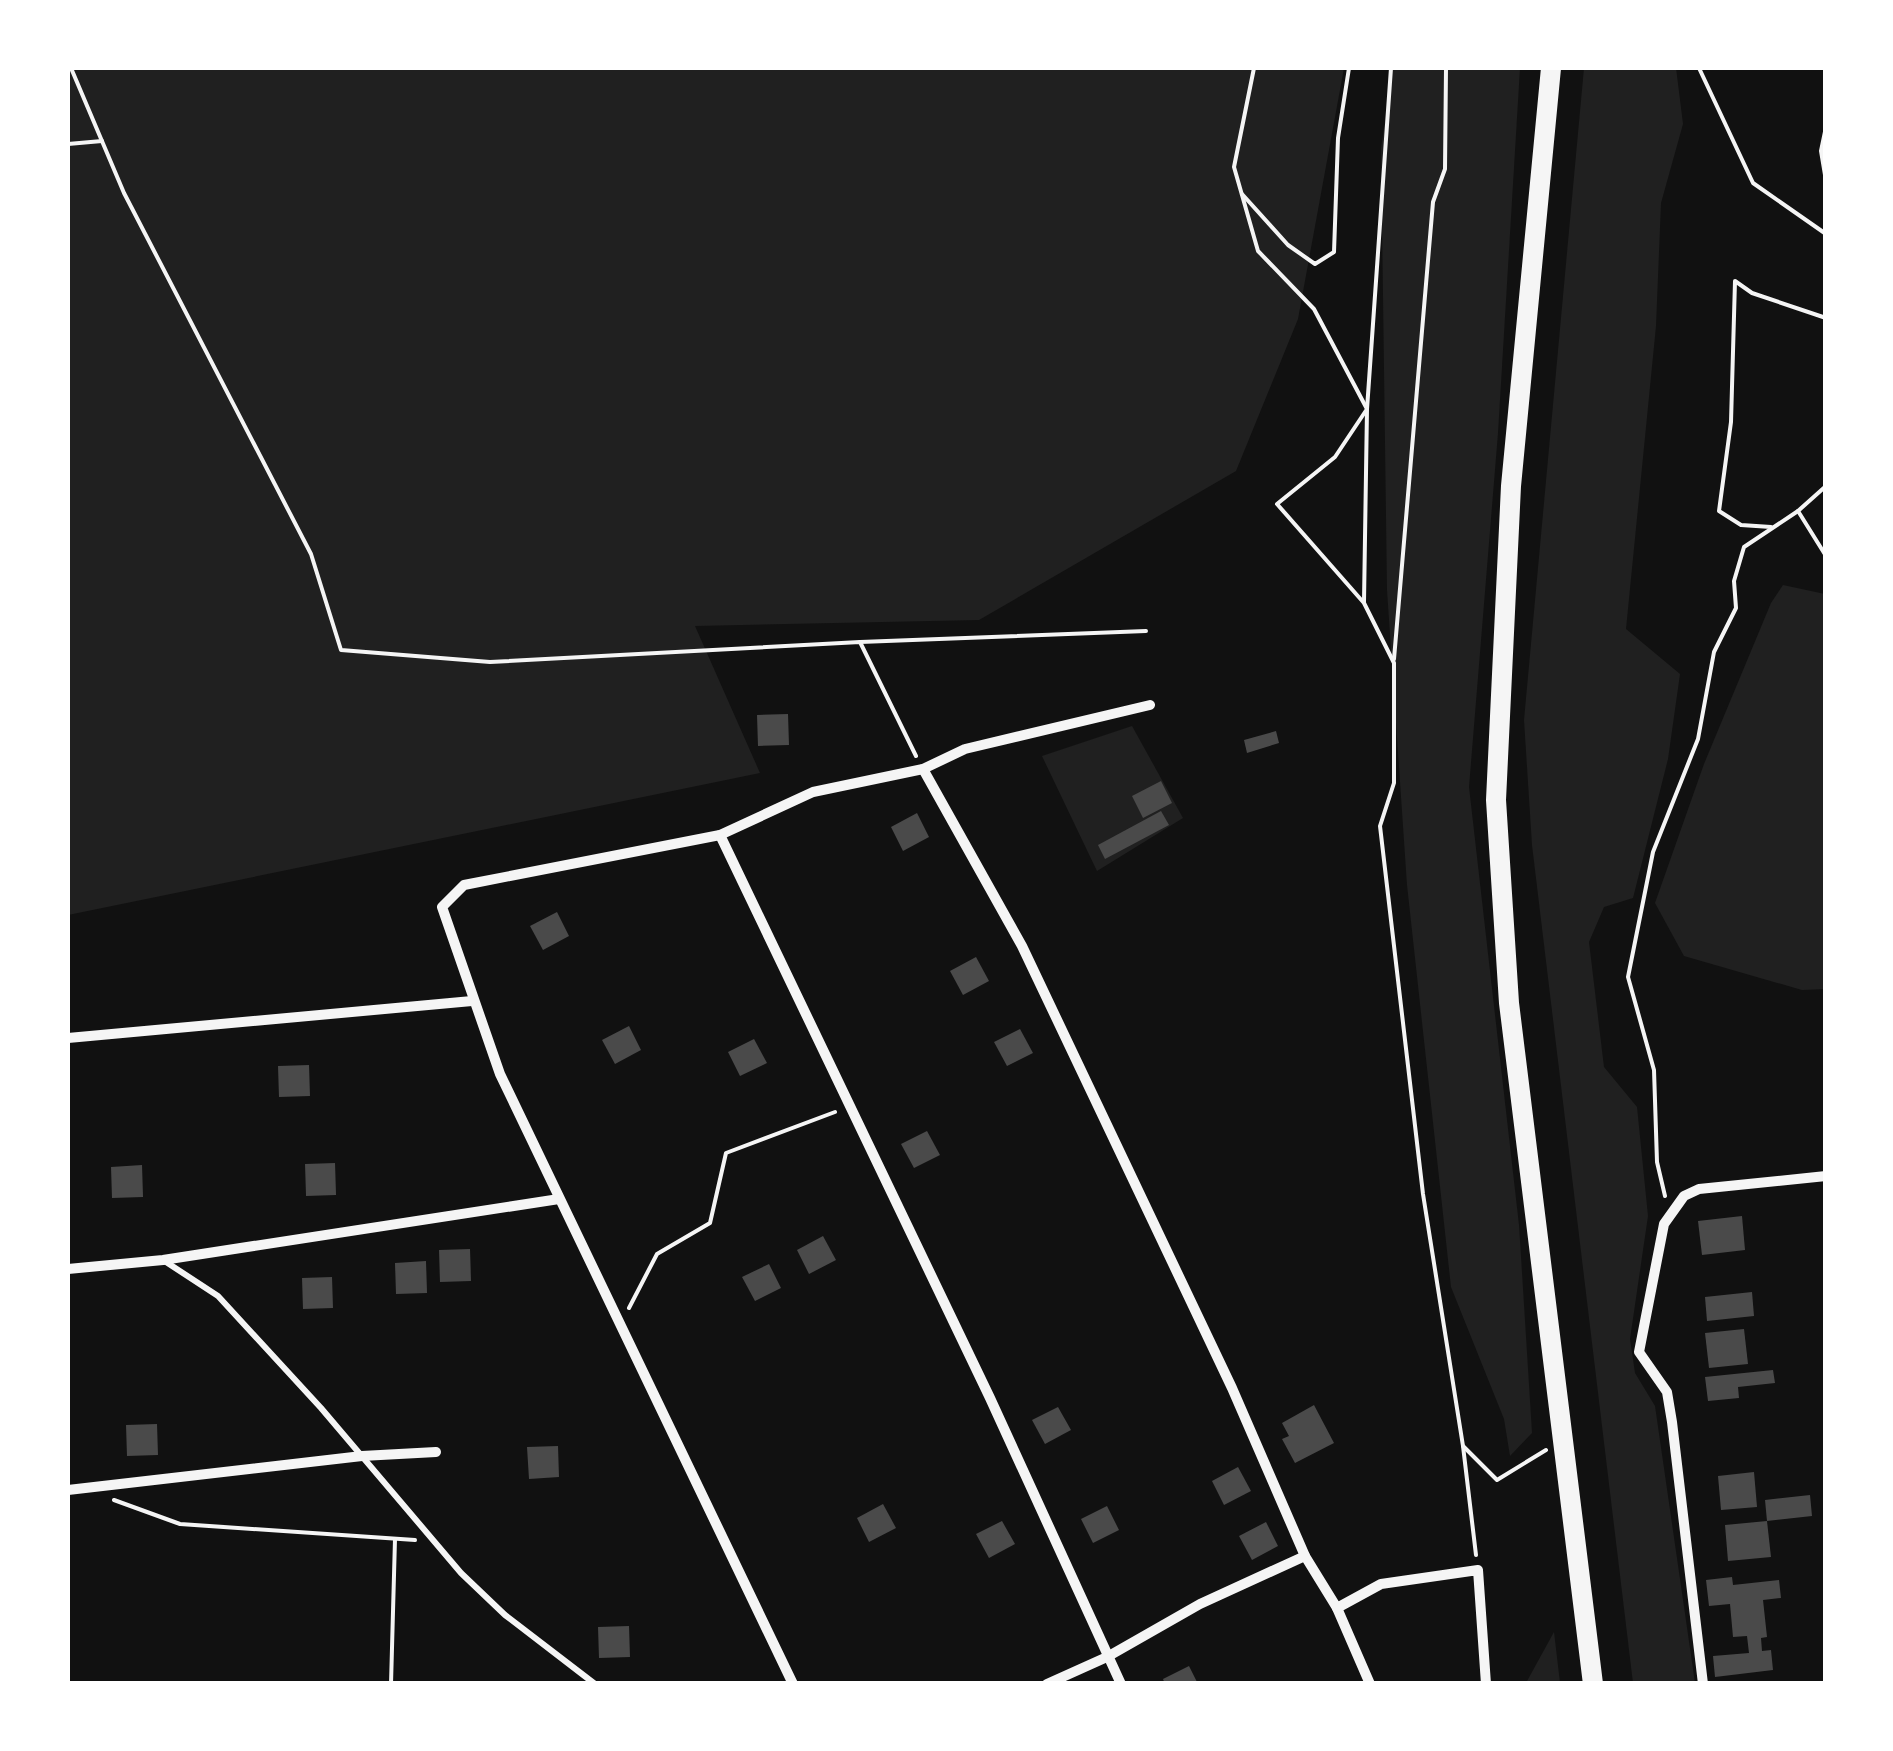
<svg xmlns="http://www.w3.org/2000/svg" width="1893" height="1751" font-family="Helvetica,sans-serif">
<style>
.green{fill:#202020}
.building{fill:#4a4a4a}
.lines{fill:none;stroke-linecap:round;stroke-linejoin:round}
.path{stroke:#f5f5f5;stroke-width:4}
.service{stroke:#f5f5f5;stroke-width:6}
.minor{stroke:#f5f5f5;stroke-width:10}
.primary{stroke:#f5f5f5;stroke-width:20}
</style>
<rect width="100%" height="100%" fill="#111"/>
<g class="green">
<path d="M68,68h1276l-46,251 -62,152 -257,149 -284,6 65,147 -692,142z"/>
<path d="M1393,68h127l-22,365 -29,354 50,438 13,208 -22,23 -6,-37 -53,-132 -44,-402 -20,-295 -6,-442z"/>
<path d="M1584,68h92l7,56 -22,79 -5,123 -30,303 54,45 -12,85 -35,139 -29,9 -15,35 15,125 33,40 11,109 -18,123 5,34 20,33 40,277h-62l-101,-838 -8,-125z"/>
<path d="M1783,585l42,9v395l-23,1 -118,-34 -29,-53 49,-139 67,-161z"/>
<path d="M1132,726l51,92 -86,53 -55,-115z"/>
<path d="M1554,1632l6,51h-34z"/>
</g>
<g class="building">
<path d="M788,714l1,31 -31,1 -1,-31z"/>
<path d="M1276,731l3,12 -32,10 -3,-13z"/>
<path d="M1161,781l11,22 -29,15 -11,-22z"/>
<path d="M1161,811l8,14 -64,34 -7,-14z"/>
<path d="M917,813l12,24 -26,14 -12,-24z"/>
<path d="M557,912l12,24 -26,14 -13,-24z"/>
<path d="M976,957l13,24 -26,14 -13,-24z"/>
<path d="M629,1026l12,24 -26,14 -13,-24z"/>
<path d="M1020,1029l13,24 -26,13 -13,-24z"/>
<path d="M754,1039l13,24 -27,13 -12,-24z"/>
<path d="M309,1065l1,31 -31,1 -1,-31z"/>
<path d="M927,1131l13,24 -26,13 -13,-24z"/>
<path d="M335,1163l1,32 -30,1 -1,-32z"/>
<path d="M142,1165l1,32 -31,1 -1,-31z"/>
<path d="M1742,1216l3,34 -43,5 -4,-34z"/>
<path d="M823,1236l13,24 -27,14 -12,-24z"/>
<path d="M470,1249l1,32 -31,1 -1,-32z"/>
<path d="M426,1261l1,32 -31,1 -1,-31z"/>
<path d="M769,1264l12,24 -26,13 -13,-24z"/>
<path d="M332,1277l1,31 -30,1 -1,-31z"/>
<path d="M1752,1292l2,24 -47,5 -2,-24z"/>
<path d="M1744,1329l4,35 -39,4 -4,-35z"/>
<path d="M1773,1370l2,13 -37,4 1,11 -31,3 -3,-24z"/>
<path d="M1314,1405l20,38 -39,20 -13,-24 7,-3 -7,-13z"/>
<path d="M1058,1407l13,23 -26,14 -13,-24z"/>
<path d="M157,1424l1,31 -31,1 -1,-31z"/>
<path d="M558,1446l1,31 -30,2 -2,-32z"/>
<path d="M1238,1467l13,24 -27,14 -12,-24z"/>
<path d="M1754,1472l3,35 -36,3 -3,-34z"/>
<path d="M1810,1495l2,21 -45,5 -2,-21z"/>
<path d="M883,1504l13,24 -27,14 -12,-24z"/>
<path d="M1107,1506l12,24 -26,13 -12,-24z"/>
<path d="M1002,1521l13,23 -26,14 -13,-24z"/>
<path d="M1767,1521l4,36 -43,4 -3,-36z"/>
<path d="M1266,1522l12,24 -26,14 -13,-24z"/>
<path d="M1732,1577l1,8 46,-5 2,18 -18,2 4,37 -6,1 1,13 9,-1 2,20 -58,7 -2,-21 36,-3 -2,-17 -14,1 -3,-33 -21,2 -3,-26z"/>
<path d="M629,1626l1,31 -31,1 -1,-31z"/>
<path d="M1189,1666l9,18h-33l-2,-5z"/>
</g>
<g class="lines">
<g class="path">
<path d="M71,68l53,125 187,361 30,96 149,12 370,-20 56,114"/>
<path d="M1254,68l-20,99 24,84 56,58 53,100 -32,48 -58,47 87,99 30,60v120l-14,43 43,368 40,252 34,34 49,-30"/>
<path d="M1699,68l54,115 73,51"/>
<path d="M1826,127l-5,24 5,30"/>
<path d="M68,144l34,-3"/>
<path d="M1242,194l46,51 27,19 19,-12 4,-114 11,-70"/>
<path d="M1798,511l28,45"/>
<path d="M1771,527l-30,-2 -22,-14 12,-89 4,-141 17,12 74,25"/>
<path d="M1364,602l3,-193 24,-341"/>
<path d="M860,642l286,-11"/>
<path d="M1394,659l39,-457 12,-33 1,-101"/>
<path d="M1665,1196l-8,-34 -3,-92 -26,-93 25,-125 45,-113 16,-87 22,-44 -2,-27 10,-34 54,-36 28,-25"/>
<path d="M629,1308l28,-54 53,-31 16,-70 109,-41"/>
<path d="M1463,1446l13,109"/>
<path d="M114,1500l66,24 235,16"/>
<path d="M391,1684l4,-145"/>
</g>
<path class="service" d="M163,1260l55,36 103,112 140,165 44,42 90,69"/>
<g class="minor">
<path d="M923,769l99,177 210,442 73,168 32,52 44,-24 97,-14 8,114"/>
<path d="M720,835l270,563 131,286"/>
<path d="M68,1038l404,-37"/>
<path d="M68,1269l95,-9 396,-61"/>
<path d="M68,1490l294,-34 74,-4"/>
<path d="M1337,1608l33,76"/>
<path d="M793,1684l-293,-610 -58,-167 22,-22 256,-50 93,-43 110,-23 42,-20 185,-44"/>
<path d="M1047,1684l60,-27 93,-53 105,-48"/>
<path d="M1703,1684l-31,-262 -5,-30 -28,-40 25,-128 20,-28 15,-7 127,-13"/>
</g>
<path class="primary" d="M1551,68l-40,418 -15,314 13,203 84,681"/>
</g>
<rect width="1893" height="1751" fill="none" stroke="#ffffff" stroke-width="140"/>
</svg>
